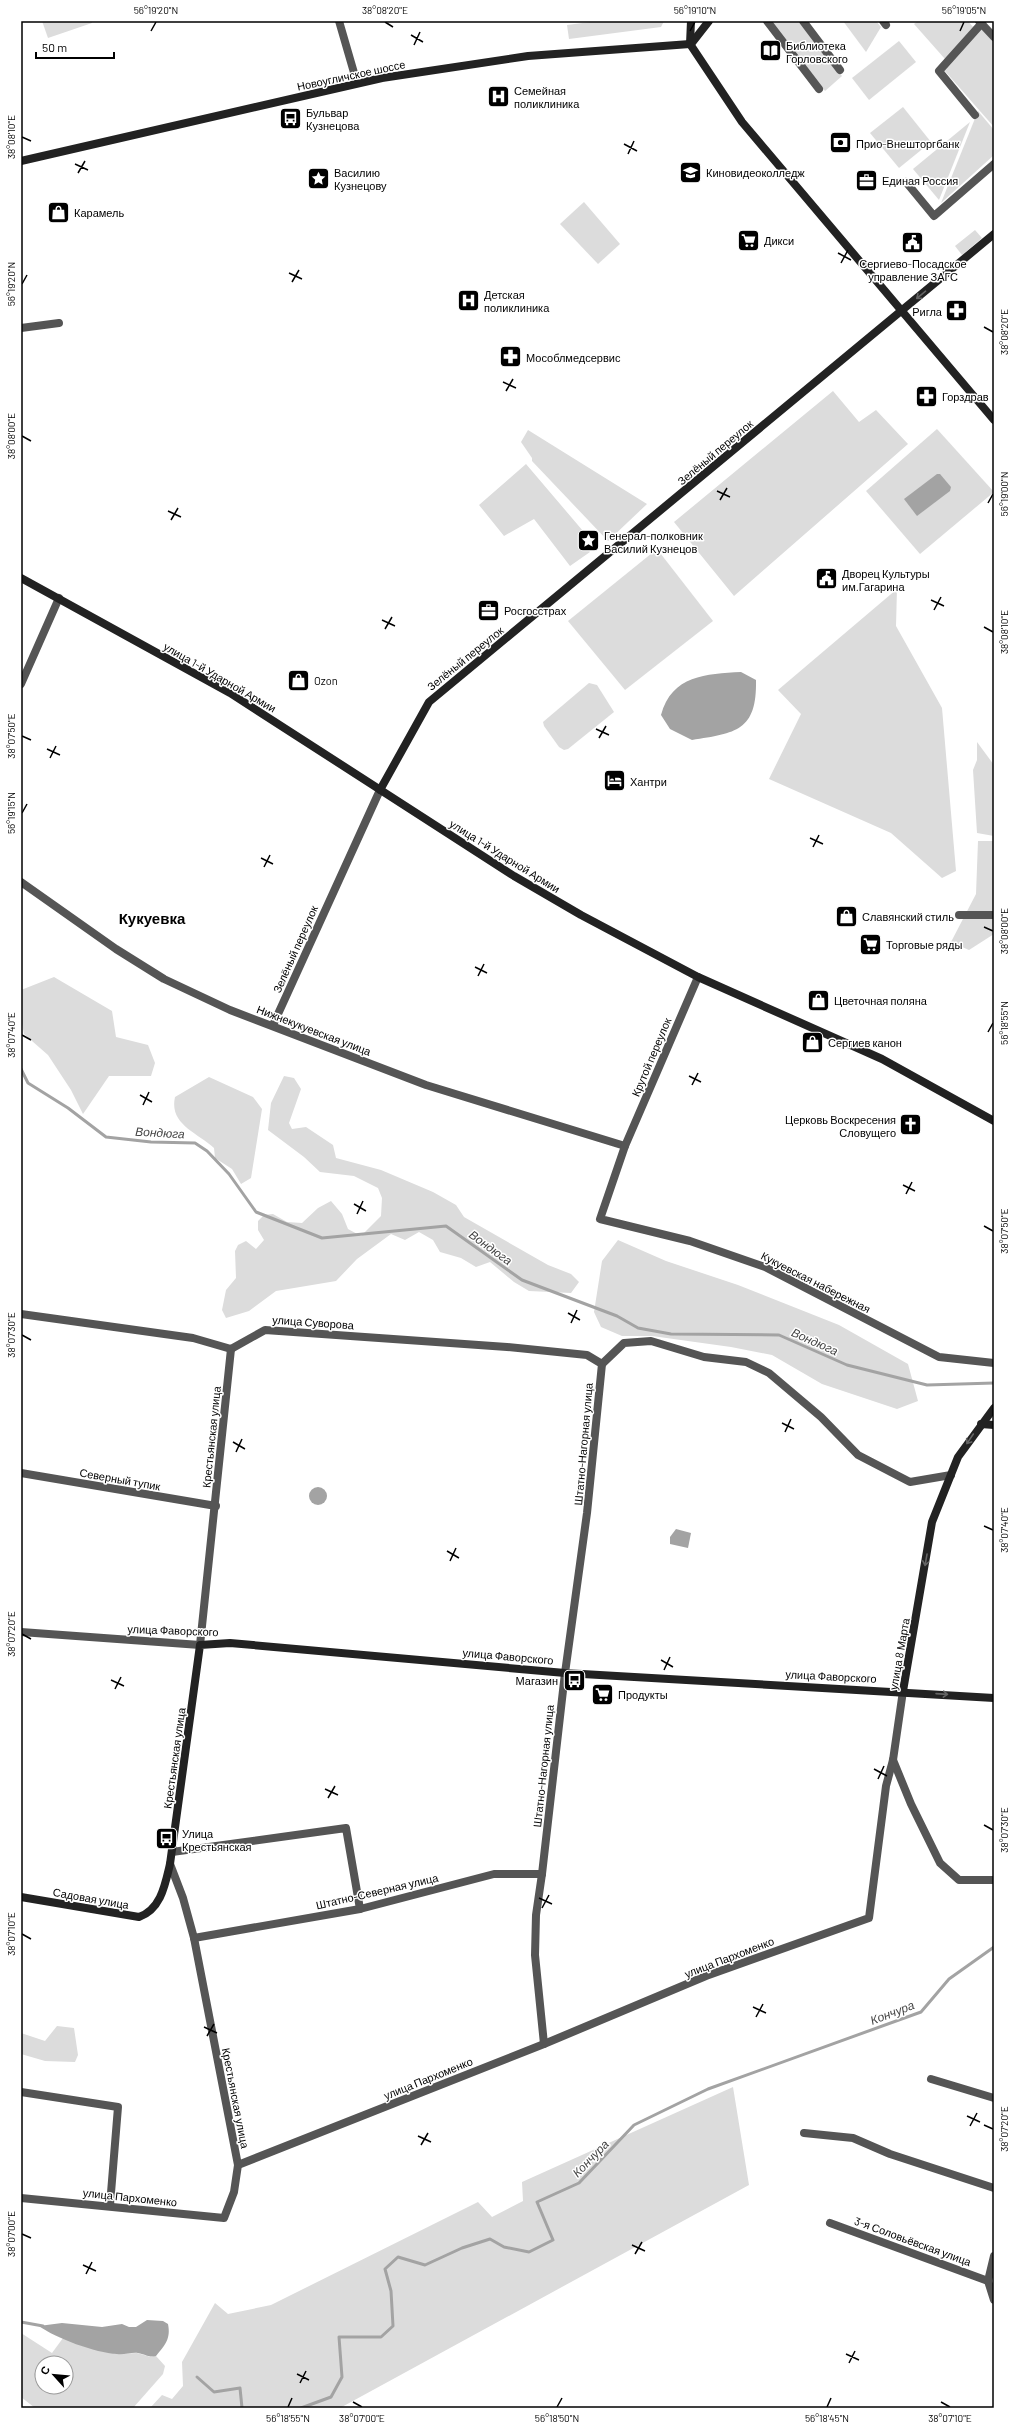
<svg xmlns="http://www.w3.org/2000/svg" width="1015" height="2429" font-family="Barlow,sans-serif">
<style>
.green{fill:#dcdcdc;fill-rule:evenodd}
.water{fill:#a3a3a3}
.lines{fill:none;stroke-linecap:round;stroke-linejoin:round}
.stream{stroke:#a3a3a3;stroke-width:3}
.street{stroke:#555;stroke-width:8}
.secondary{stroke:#222;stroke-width:8}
.oneway{stroke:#646464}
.ticks{fill:none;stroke:#000;stroke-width:1.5}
.labels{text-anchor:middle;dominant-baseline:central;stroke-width:3;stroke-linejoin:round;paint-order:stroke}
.poi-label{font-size:11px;fill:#000;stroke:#fff;text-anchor:start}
.street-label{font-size:11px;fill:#000;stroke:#fff}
.water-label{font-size:12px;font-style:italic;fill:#444;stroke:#fff}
.district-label{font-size:15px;font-weight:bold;fill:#000;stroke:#fff}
.neatline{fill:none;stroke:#000;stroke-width:1.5}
.ticks-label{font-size:10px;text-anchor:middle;fill:#000}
</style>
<rect width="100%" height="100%" fill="#fff"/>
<g class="green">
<path d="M42,21h50v2l-44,15z"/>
<path d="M598,21h66l-3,6 -92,12 -2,-14z"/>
<path d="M771,21h27l44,55 -17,15z"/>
<path d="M843,21h33l5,6 -15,25z"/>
<path d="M918,21h50l5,6 -28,32 -31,-35z"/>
<path d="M981,27l13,15v85l-50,-57z"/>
<path d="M899,41l17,21 -47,38 -17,-22z"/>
<path d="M903,107l28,35 -32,26 -29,-35z"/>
<path d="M978,111l16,19v25l-53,48z"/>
<path d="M970,122l-31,78 -26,-31z"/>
<path d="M584,202l36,42 -22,20 -38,-40z"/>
<path d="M975,230l7,8 -20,17 -7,-9z"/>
<path d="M833,391l26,31 17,-12 32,34 -174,152 -60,-74z"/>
<path d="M937,429l57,63 -74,62 -54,-63z"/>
<path d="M528,430l119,74 -39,37 -76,-80v-3l-11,-16z"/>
<path d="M526,464l57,67 -5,5 12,16 -20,14 -36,-47 -30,17 -25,-31z"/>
<path d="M657,549l56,72 -88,69 -57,-69z"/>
<path d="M897,589l-1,37 46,82 14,163 -14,7 -51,-45 -122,-54 32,-65 -23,-24z"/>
<path d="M589,683l8,2 17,27 -46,37 -4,1 -5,-3 -15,-21 -1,-4z"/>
<path d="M977,742l17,23v71l-17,-3 -4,-63 4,-10z"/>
<path d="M978,841h16v93l-25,16 -18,-8 25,-48z"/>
<path d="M54,977l58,34 4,26 32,8 7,18 -4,13h-42l-26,38 -12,-24 -23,-35 -24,-21 -3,-16v-28z"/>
<path d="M284,1076l10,2 7,11 -12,34 3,6 14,-2 27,18 3,13 45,12 52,22 23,13 8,12 84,48 23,9 8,8 -8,11 -42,-2 -15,-9 -24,-20 -14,5 -15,-9 -21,-6 -7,-12 -14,-8 -14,8 -14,-6 -34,25 -21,22 -60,10 -27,20 -23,7 -4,-8 4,-20 10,-12 -1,-27 3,-6 8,-4 10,8 8,-9 -6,-10v-9l6,-6 9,-1 14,8 15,1 16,-15 13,-7 11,13 6,15 13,7 20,-20 1,-18 -4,-10 -24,-12 -34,-4 -16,-15 -36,-27 3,-27z"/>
<path d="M209,1077l44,20 9,12 -11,69 -10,6 -9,-15 -17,-11 -1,-10c-18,-16 -45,-24 -39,-51z"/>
<path d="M618,1240l48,21 72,24 101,40 69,39 10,37 -21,8 -75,-25 -50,-29 -41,-8 -79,-11h-30l-21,-9 -7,-15 8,-51z"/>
<path d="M57,2026l17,2 4,27 -3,7 -30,-1 -24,-7v-21l24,8z"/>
<path d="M733,2087l16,98 -409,223h-190l12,-13 10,4 11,-13 -1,-24 33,-59 13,11 43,-9 207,-103 14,15 31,-16 -1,-19z"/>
<path d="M21,2333l31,20 11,-15 52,16 22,-1 14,4 5,-1 9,10 -2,8 -30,34h-98l-14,-11zM42,2363h24v24h-24z"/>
</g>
<g class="water">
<path d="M937,474h3l11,13 -1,4 -33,25 -13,-17z"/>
<path d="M741,672l15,8c1,51 -20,53 -64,60l-22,-11 -9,-14c11,-40 45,-41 80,-43z"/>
<circle cx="318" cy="1496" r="9"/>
<path d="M676,1529l15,4 -3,15 -18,-4v-7z"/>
<path d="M147,2320l16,1 5,3c3,15 -3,21 -12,32 -7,2 -11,-2 -18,-3 -6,-1 -14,2 -21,1 -21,-1 -62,-16 -78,-28l23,-3 40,4 20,-3 7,3h7z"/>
</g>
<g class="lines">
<g class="stream">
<path d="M21,1069l7,14 40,25 38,29 45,5 44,1 12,8 22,23 27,38 66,26 124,-12 76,54 95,36 21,12 33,6 108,1 68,30 80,20 67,-2"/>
<path d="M21,2322l22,4"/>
<path d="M197,2377l17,15 26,-4 2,20"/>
<path d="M301,2408l30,-11 11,-20 -3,-40h42l12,-11 -2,-35 -6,-22 13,-12 27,8 37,-17 28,-9 14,8 25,5 24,-12 -16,-38 42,-19 55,-58 74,-36 213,-77 28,-33 45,-32"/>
</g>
<g class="street">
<path d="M339,21l18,62"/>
<path d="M767,21l52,68"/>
<path d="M803,21l37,49"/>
<path d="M883,21l3,4"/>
<path d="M979,21l15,16"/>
<path d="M975,115l-36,-44 43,-48"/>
<path d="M906,182l28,34 60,-52"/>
<path d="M21,328l38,-5"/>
<path d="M21,684l38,-86"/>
<path d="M21,882l95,67 48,30 66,31 196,75 199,61"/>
<path d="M959,915h35"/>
<path d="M698,977l-73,169 -25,73 90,22 75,26 174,90 55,6"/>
<path d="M273,1025l107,-235"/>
<path d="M21,1314l172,24 38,11 34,-19 242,17 80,8 15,9 -15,149 -22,160 -23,201 -6,41 -1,40 9,89"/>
<path d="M602,1364l22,-21 27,-2 53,16 42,5 23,11 52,44 37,38 52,27 41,-7"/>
<path d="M21,1473l195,33"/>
<path d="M21,1632l179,13 31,-296"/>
<path d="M893,1760l18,44 29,59 19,17h35"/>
<path d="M172,1852l174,-24 14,81"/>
<path d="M170,1864l13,34 11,40 44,227"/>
<path d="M194,1938l166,-29 134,-35h48"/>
<path d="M931,2079l63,19"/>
<path d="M21,2092l97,15 -8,98"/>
<path d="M804,2133l49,5 37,16 104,34"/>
<path d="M21,2198l203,20 10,-26 4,-27 306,-121 162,-68 163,-58 17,-132 7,-26 10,-69"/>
<path d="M830,2223l158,58"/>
<path d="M994,2256l-6,25 6,19"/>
</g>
<g class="secondary">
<path d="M691,21l-1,23 52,78 252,298"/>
<path d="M691,44l18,-23"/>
<path d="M21,161l361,-83 146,-22 162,-12"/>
<path d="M21,578l209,115 284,183 67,39 117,62 184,82 112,62"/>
<path d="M380,790l49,-88 565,-468"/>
<path d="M981,1424l13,1"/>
<path d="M903,1691l29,-169 26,-65 36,-49"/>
<path d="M21,1897l118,20c22,-8 26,-32 31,-53l30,-219 30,-2 335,30 429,25"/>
</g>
</g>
<defs><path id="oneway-shaft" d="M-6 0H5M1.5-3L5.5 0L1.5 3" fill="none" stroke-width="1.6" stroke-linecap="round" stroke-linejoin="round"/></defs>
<g class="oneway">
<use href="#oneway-shaft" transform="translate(921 295) rotate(140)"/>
<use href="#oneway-shaft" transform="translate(970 1439) rotate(124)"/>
<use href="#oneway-shaft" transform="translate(926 1560) rotate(100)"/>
<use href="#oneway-shaft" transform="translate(942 1694) rotate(4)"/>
</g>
<path class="ticks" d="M385,22l8,5M151,31l5,-9M690,31l5,-9M960,31l4,-9M411,35l12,7M414,45l6,-13M22,137l9,4M624,144l13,7M628,154l6,-13M75,164l13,6M78,173l7,-12M838,253l13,7M841,263l7,-13M289,273l13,6M292,282l7,-12M22,284l5,-9M984,327l9,5M503,382l13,6M506,391l7,-12M22,436l9,5M717,491l13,6M720,500l7,-12M988,503l5,-9M168,511l13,6M171,520l7,-12M931,600l13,6M934,610l7,-13M382,620l13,6M984,627l9,5M385,629l7,-12M596,729l13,6M22,736l9,4M599,738l7,-12M47,749l13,6M50,758l6,-12M22,813l5,-9M810,838l13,6M813,847l6,-12M261,858l12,6M264,867l6,-12M984,927l9,4M475,967l12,6M478,976l6,-12M988,1032l5,-9M22,1035l9,5M689,1076l12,6M692,1085l6,-12M140,1095l12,7M143,1105l6,-13M903,1185l12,6M906,1194l6,-12M354,1204l12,7M357,1214l6,-13M984,1226l9,5M568,1313l12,7M571,1323l6,-13M22,1335l9,5M782,1423l12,6M785,1432l6,-13M233,1442l12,7M236,1452l6,-13M984,1526l9,4M447,1551l12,7M450,1561l6,-13M22,1634l9,5M661,1660l12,7M664,1670l6,-13M111,1680l13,6M115,1689l6,-12M874,1769l13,7M878,1779l6,-13M325,1789l13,6M328,1798l7,-12M984,1825l9,5M539,1898l13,6M542,1908l7,-13M22,1934l9,5M753,2007l13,6M756,2017l7,-13M204,2027l13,6M207,2036l7,-12M967,2116l13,6M984,2125l9,4M970,2126l7,-13M418,2136l13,6M421,2145l7,-12M22,2234l9,4M632,2245l13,6M635,2254l7,-12M83,2265l13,6M86,2274l6,-12M846,2354l13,6M849,2363l6,-12M297,2374l12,6M300,2383l6,-12M353,2402l9,5M941,2402l9,5M288,2407l4,-9M557,2407l5,-9M827,2407l4,-9"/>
<defs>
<symbol id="library-square" viewBox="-11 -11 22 22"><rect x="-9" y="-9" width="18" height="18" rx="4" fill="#000" stroke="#fff"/><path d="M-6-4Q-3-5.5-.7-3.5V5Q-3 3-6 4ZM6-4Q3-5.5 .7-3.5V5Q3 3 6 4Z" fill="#fff"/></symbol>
<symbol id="hospital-square" viewBox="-11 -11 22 22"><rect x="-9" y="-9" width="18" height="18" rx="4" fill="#000" stroke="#fff"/><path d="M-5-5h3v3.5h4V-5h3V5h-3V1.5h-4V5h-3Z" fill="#fff"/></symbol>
<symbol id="bus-square" viewBox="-11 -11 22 22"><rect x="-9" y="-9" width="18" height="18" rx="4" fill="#000" stroke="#fff"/><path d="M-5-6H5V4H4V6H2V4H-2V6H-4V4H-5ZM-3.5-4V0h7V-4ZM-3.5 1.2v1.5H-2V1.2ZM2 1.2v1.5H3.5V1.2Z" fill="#fff"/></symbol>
<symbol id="bank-square" viewBox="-11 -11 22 22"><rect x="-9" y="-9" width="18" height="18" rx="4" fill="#000" stroke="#fff"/><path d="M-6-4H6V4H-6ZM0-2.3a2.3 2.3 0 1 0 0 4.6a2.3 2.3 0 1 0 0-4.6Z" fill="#fff"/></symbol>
<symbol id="university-square" viewBox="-11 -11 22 22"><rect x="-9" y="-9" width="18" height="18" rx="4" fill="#000" stroke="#fff"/><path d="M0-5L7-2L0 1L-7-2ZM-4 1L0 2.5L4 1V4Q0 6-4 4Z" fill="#fff"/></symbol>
<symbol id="sight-square" viewBox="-11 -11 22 22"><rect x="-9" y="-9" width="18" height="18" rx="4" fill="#000" stroke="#fff"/><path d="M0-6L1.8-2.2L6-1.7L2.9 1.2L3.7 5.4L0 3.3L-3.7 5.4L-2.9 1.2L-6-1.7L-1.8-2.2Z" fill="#fff"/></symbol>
<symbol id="office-square" viewBox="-11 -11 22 22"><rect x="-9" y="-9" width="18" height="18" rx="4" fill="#000" stroke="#fff"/><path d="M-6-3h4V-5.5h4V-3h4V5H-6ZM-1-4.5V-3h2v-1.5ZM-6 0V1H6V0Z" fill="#fff"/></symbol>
<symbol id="shop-square" viewBox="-11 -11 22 22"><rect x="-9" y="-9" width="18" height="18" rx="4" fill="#000" stroke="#fff"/><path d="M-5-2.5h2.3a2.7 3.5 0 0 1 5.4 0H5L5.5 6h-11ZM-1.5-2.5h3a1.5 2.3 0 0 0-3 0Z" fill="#fff"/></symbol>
<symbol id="supermarket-square" viewBox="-11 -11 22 22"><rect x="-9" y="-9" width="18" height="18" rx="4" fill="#000" stroke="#fff"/><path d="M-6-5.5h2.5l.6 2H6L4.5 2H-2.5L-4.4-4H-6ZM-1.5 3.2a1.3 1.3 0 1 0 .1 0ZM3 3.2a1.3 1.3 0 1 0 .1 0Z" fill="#fff"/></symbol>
<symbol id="civic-square" viewBox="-11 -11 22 22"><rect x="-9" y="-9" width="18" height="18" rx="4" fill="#000" stroke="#fff"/><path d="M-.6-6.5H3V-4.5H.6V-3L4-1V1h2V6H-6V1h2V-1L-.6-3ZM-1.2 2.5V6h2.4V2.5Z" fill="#fff"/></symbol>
<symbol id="pharmacy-square" viewBox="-11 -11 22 22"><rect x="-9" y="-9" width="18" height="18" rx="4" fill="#000" stroke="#fff"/><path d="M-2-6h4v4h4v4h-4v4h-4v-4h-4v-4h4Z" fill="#fff"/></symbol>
<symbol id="hotel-square" viewBox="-11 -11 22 22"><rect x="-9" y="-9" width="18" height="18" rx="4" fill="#000" stroke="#fff"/><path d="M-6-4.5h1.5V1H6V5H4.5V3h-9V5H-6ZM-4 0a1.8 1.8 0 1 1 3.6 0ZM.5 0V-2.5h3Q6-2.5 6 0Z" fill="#fff"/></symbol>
<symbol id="church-square" viewBox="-11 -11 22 22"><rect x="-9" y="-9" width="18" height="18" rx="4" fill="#000" stroke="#fff"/><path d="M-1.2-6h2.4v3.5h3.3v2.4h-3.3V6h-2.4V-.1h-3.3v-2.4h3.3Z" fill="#fff"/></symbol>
</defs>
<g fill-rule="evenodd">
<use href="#library-square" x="758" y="38" width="25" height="25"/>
<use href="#hospital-square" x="486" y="84" width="25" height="25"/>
<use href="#bus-square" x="278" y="106" width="25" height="25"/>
<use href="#bank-square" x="828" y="130" width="25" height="25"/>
<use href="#university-square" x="678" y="160" width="25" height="25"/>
<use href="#sight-square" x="306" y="166" width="25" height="25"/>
<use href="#office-square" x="854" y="168" width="25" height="25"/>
<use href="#shop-square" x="46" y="200" width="25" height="25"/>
<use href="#supermarket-square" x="736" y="228" width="25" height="25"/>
<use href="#civic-square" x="900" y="230" width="25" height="25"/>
<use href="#hospital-square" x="456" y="288" width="25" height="25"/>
<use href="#pharmacy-square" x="944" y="298" width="25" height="25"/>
<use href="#pharmacy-square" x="498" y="344" width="25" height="25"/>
<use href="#pharmacy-square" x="914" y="384" width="25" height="25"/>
<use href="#sight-square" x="576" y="528" width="25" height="25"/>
<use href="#civic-square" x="814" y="566" width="25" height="25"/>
<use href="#office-square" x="476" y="598" width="25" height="25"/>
<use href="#shop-square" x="286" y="668" width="25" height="25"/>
<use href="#hotel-square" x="602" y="768" width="25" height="25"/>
<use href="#shop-square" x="834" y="904" width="25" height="25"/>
<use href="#supermarket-square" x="858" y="932" width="25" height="25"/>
<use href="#shop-square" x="806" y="988" width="25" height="25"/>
<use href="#shop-square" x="800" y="1030" width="25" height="25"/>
<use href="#church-square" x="898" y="1112" width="25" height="25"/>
<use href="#bus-square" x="562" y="1668" width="25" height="25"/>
<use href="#supermarket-square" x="590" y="1682" width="25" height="25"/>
<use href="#bus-square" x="154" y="1826" width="25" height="25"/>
</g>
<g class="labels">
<g class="poi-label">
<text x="786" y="45">Библиотека<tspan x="786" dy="13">Горловского</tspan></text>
<text x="514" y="90">Семейная<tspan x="514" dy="13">поликлиника</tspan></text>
<text x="306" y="112">Бульвар<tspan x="306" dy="13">Кузнецова</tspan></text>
<text x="856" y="143">Прио-Внешторгбанк</text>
<text x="334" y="172">Василию<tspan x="334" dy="13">Кузнецову</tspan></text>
<text x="706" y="172">Киновидеоколледж</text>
<text x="882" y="180">Единая Россия</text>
<text x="74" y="212">Карамель</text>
<text x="764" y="240">Дикси</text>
<text x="913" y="263" text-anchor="middle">Сергиево-Посадское<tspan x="913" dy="13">управление ЗАГС</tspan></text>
<text x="484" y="294">Детская<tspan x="484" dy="13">поликлиника</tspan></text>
<text x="942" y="311" text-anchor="end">Ригла</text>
<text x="526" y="357">Мособлмедсервис</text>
<text x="942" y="396">Горздрав</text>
<text x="604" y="535">Генерал-полковник<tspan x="604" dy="13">Василий Кузнецов</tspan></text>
<text x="842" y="573">Дворец Культуры<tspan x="842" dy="13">им.Гагарина</tspan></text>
<text x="504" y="610">Росгосстрах</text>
<text x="314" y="680">Ozon</text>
<text x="630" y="781">Хантри</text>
<text x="862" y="916">Славянский стиль</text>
<text x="886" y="944">Торговые ряды</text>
<text x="834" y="1000">Цветочная поляна</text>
<text x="828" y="1042">Сергиев канон</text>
<text x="896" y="1119" text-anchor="end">Церковь Воскресения<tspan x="896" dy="13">Словущего</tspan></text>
<text x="558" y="1680" text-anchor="end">Магазин</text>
<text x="618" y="1694">Продукты</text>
<text x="182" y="1833">Улица<tspan x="182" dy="13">Крестьянская</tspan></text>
</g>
<g class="street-label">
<text transform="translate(351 75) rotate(-12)">Новоугличское шоссе</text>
<text transform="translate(715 452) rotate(-40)">Зелёный переулок</text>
<text transform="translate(465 658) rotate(-39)">Зелёный переулок</text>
<text transform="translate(220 677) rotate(30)">улица 1-й Ударной Армии</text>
<text transform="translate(505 856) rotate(32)">улица 1-й Ударной Армии</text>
<text transform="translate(295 949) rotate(-66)">Зелёный переулок</text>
<text transform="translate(314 1030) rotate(21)">Нижнекукуевская улица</text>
<text transform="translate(651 1057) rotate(-67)">Крутой переулок</text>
<text transform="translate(816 1282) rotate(27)">Кукуевская набережная</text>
<text transform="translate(313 1322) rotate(4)">улица Суворова</text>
<text transform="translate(211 1437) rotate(-84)">Крестьянская улица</text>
<text transform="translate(583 1444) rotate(-85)">Штатно-Нагорная улица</text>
<text transform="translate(120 1479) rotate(10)">Северный тупик</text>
<text transform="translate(173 1630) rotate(2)">улица Фаворского</text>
<text transform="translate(899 1654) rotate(-80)">улица 8 Марта</text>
<text transform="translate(508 1656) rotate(5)">улица Фаворского</text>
<text transform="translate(831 1676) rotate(3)">улица Фаворского</text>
<text transform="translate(174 1758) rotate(-82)">Крестьянская улица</text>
<text transform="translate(543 1766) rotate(-84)">Штатно-Нагорная улица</text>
<text transform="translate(377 1891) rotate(-13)">Штатно-Северная улица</text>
<text transform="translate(91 1898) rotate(10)">Садовая улица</text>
<text transform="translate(729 1957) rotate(-21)">улица Пархоменко</text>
<text transform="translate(428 2078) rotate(-22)">улица Пархоменко</text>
<text transform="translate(236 2098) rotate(79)">Крестьянская улица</text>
<text transform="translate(130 2197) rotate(6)">улица Пархоменко</text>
<text transform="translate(913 2241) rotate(20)">3-я Соловьёвская улица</text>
</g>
<g class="water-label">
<text transform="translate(160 1132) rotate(3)">Вондюга</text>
<text transform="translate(491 1247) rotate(36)">Вондюга</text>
<text transform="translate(815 1341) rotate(24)">Вондюга</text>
<text transform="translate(892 2012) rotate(-21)">Кончура</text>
<text transform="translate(590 2158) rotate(-46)">Кончура</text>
</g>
<g class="district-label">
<text x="152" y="918">Кукуевка</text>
</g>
</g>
<rect width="1015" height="2429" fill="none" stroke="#ffffff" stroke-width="44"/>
<g transform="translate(54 2375) rotate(297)"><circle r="19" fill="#ffffff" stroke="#999999"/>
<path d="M0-3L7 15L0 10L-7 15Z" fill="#000000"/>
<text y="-6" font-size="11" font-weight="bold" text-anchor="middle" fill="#000000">С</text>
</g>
<path d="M36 52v6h78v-6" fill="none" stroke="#000000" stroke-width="2"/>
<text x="42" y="52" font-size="12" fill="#000000" stroke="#ffffff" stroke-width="3" paint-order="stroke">50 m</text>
<rect x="22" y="22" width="971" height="2385" class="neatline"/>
<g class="ticks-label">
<text x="156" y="14">56°19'20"N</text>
<text x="385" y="14">38°08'20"E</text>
<text x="695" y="14">56°19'10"N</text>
<text x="964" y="14">56°19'05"N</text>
<text transform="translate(11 137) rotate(-90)" y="4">38°08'10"E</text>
<text transform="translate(11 284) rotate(-90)" y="4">56°19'20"N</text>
<text transform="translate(1004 332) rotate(-90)" y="4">38°08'20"E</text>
<text transform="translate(11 436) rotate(-90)" y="4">38°08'00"E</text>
<text transform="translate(1004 494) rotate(-90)" y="4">56°19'00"N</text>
<text transform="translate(1004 632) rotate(-90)" y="4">38°08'10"E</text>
<text transform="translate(11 736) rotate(-90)" y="4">38°07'50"E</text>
<text transform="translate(11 813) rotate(-90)" y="4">56°19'15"N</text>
<text transform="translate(1004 931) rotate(-90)" y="4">38°08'00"E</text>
<text transform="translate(1004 1023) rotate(-90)" y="4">56°18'55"N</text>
<text transform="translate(11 1035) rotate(-90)" y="4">38°07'40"E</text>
<text transform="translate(1004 1231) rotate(-90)" y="4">38°07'50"E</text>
<text transform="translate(11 1335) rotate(-90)" y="4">38°07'30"E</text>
<text transform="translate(1004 1530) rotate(-90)" y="4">38°07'40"E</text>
<text transform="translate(11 1634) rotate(-90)" y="4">38°07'20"E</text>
<text transform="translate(1004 1830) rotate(-90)" y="4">38°07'30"E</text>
<text transform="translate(11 1934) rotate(-90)" y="4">38°07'10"E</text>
<text transform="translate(1004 2129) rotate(-90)" y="4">38°07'20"E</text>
<text transform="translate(11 2234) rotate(-90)" y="4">38°07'00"E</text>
<text x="288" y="2422">56°18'55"N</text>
<text x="362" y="2422">38°07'00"E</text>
<text x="557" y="2422">56°18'50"N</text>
<text x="827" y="2422">56°18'45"N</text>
<text x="950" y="2422">38°07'10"E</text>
</g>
</svg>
